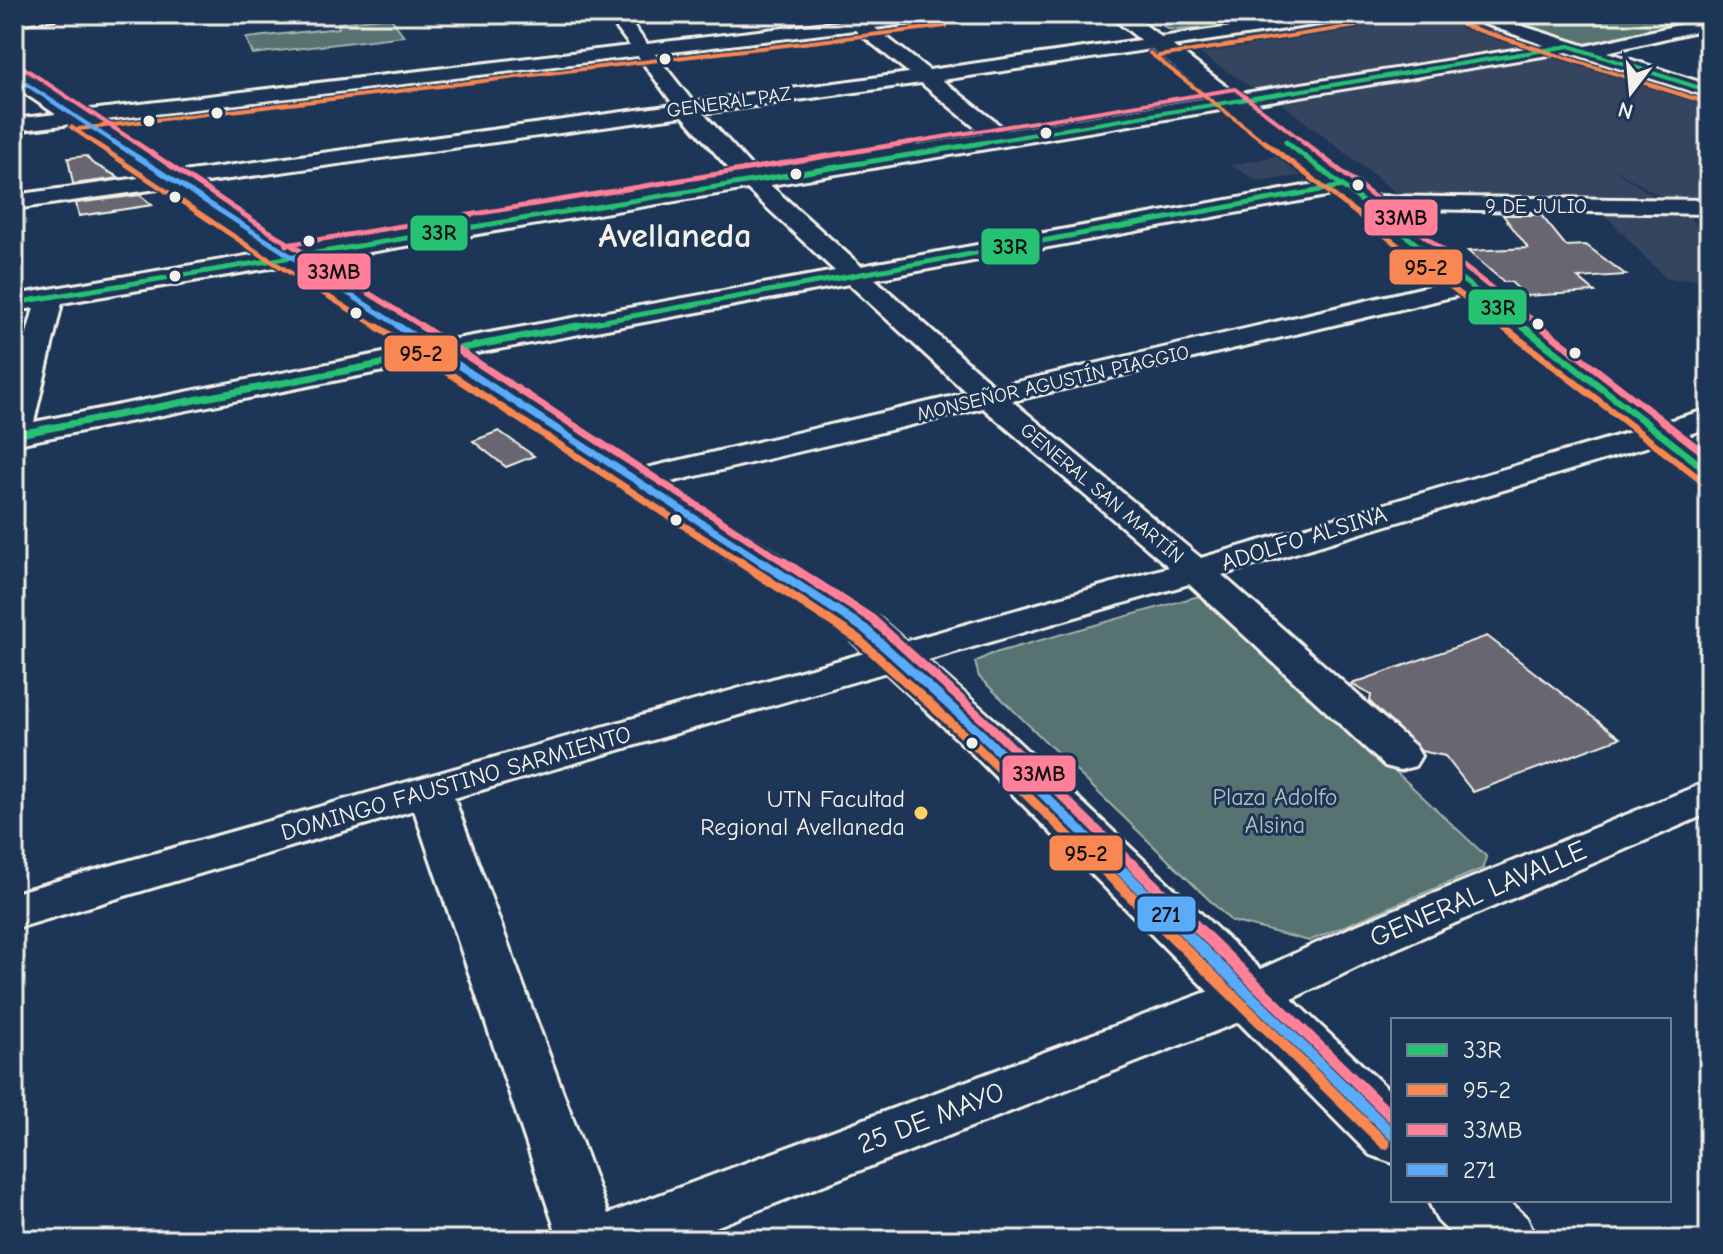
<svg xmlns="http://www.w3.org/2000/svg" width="1723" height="1254" font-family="'Comic Neue',sans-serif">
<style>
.built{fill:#34445f}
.green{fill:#567371;stroke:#a5b2ac;stroke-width:2}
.building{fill:#686671;stroke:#f4f1e8;stroke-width:2}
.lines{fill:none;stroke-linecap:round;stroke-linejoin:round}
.minor-casing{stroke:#f4f1e8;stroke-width:6}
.major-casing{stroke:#f4f1e8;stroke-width:6}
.minor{fill:#1d3557;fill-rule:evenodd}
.major{fill:#1d3557;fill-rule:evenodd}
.bus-1-far2-casing{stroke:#1d3557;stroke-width:7}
.bus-1-far1-casing{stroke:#1d3557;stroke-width:9}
.bus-1-casing{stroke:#1d3557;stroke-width:12}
.bus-2-far4-casing{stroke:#1d3557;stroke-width:7}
.bus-2-far3-casing{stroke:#1d3557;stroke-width:9}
.bus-2-far2-casing{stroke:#1d3557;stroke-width:12}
.bus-2-far1-casing{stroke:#1d3557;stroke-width:15}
.bus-2-casing{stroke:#1d3557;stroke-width:17}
.bus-3-far4-casing{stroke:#1d3557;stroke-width:7}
.bus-3-far3-casing{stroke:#1d3557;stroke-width:9}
.bus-3-far2-casing{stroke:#1d3557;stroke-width:12}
.bus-3-far1-casing{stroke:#1d3557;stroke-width:15}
.bus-3-casing{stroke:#1d3557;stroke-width:17}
.bus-4-far4-casing{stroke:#1d3557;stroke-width:7}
.bus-4-far3-casing{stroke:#1d3557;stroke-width:9}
.bus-4-far2-casing{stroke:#1d3557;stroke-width:12}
.bus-4-far1-casing{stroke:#1d3557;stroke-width:15}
.bus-4-casing{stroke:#1d3557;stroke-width:17}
.bus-1-far2{stroke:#26c172;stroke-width:4}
.bus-1-far1{stroke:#26c172;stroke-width:5}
.bus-1{stroke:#26c172;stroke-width:7}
.bus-2-far4{stroke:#f88751;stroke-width:4}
.bus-2-far3{stroke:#f88751;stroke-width:5}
.bus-2-far2{stroke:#f88751;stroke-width:7}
.bus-2-far1{stroke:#f88751;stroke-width:9}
.bus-2{stroke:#f88751;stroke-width:11}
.bus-3-far4{stroke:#ff8098;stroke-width:4}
.bus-3-far3{stroke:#ff8098;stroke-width:5}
.bus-3-far2{stroke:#ff8098;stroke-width:7}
.bus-3-far1{stroke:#ff8098;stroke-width:9}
.bus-3{stroke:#ff8098;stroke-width:11}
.bus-4-far4{stroke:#5aabfa;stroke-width:4}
.bus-4-far3{stroke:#5aabfa;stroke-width:5}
.bus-4-far2{stroke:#5aabfa;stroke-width:7}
.bus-4-far1{stroke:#5aabfa;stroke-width:9}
.bus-4{stroke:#5aabfa;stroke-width:11}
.bus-dot{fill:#f4f1e8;stroke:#1d3557;stroke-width:3}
.poi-dot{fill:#ffd166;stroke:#1d3557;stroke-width:3}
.labels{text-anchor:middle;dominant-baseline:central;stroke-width:6;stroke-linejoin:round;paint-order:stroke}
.far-street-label{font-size:20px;fill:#f4f1e8;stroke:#1d3557}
.street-label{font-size:24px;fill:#f4f1e8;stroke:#1d3557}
.park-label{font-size:24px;fill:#b5bfb8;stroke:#1d3557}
.poi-label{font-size:24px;fill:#f4f1e8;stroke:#1d3557;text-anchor:end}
.near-street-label{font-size:28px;fill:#f4f1e8;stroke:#1d3557}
.far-town-label{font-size:34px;font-weight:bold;fill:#f4f1e8;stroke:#1d3557}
.line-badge{stroke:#1d3557;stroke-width:3}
.pale-badge-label{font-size:22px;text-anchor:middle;font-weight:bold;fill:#111}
</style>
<rect width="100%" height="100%" fill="#1d3557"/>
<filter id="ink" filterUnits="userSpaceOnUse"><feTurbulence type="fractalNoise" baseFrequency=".0125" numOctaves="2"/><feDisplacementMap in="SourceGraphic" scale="16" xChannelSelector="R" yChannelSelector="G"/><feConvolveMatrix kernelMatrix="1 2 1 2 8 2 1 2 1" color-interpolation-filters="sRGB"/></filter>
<g filter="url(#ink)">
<g class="built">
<path d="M1398,14h54l98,35 -290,44 -75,-49z"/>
<path d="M1570,53l139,44v107l-37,-1 -67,-39 55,36 -258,-3 -121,-94z"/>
<path d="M1276,156l25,20 -43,5 -28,-16z"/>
<path d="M1604,214l83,1 22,21v43h-43z"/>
</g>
<g class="green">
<path d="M1147,14h80l24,11 -73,5 -10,-1z"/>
<path d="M1480,14h229v4l-122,30z"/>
<path d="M390,17l14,19 -151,18 -7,-16 93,-10 -1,-5z"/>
<path d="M1206,594l280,262 -2,12 -175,73 -78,-20 -252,-244 -4,-15 16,-8z"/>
</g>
<g class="building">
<path d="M86,156l6,7 28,15 -47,6 -5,-26z"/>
<path d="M140,195l12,10 -73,11 -3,-13z"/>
<path d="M1503,215h38l25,31 20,-1 40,30 -48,3 17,14 -69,4 -15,-14h-7l-36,-31 60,-3z"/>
<path d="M499,431l35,25 -28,11 -33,-26z"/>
<path d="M1487,636l133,102 -147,54 -28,-36 -24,-5 -51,-49 1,-7 -20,-11z"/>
</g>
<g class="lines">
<defs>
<g id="minor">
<path d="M14,14h50l-9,5 -41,5z"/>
<path d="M606,14h18l23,30 197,-23 -2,-7h15l6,4 91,-4 -9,5 -70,9 54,42 393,-56h41l-9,5 -412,61 69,54 3,5 -11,6 -8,-1 -74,-61 -218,30 57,63 101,90 482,-87 12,7 -12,7 -468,86 120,108 473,-110 9,2 4,6 -4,6 -465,110 189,157 508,-149v19l-487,147 193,171 6,10 -6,10 -15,4 -15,-4 -196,-182 -735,214 154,416 623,-231 121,-56 357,-146v32l-323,140 -119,58 -585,229h-123l-145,-430 -400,119v-36l1155,-326 -186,-159 -346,82 -12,-3 -5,-7 5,-7 342,-80 -118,-109 -410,76 -412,82 -13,5v-67l20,-72 -20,3v-16l274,-46 13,8 -13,8 -226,38 -28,119 405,-80 396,-71 -91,-85 -61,-70 -669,93v-14l660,-90 -36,-49 -624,75v-12l616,-73zM855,30l54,43 -216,29 -38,-48z"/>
<path d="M1457,14h27l102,32 123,-28v10l-102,24 102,33v12l-142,-45 -334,55 -10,-6 10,-6 311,-50z"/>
<path d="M1364,196l345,4v14l-353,-6 -4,-5 4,-5z"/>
</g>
<g id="major">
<path d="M1108,14h23l578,440v29l-13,-3 -470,-371 -910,152 565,359 118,104 394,370v69l-23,-8 -405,-409 -116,-108 -422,-280 -173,-110 -240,-162v-17l8,2 271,176 918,-150z"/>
<path d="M1428,1200h80l19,18 10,22h-80l-19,-19z"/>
</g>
</defs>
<use href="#minor" class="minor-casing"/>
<use href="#major" class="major-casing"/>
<use href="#minor" class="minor"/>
<use href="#major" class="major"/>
<defs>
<g id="bus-1-far2">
<path d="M1286,142l3,2"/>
<path d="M976,144l593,-98 140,45"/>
</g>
<g id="bus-1-far1">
<path d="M1286,142l238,186"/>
<path d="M14,303l974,-161"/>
<path d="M566,328l777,-142"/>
</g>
<g id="bus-1">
<path d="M1522,326l187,146"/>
<path d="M14,435l563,-109"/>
</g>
<g id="bus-2-far4">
<path d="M1462,25l243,77"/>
<path d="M1150,53l117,91"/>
<path d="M1159,56l197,-30"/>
<path d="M71,127l25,17"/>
<path d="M79,129l867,-103"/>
</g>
<g id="bus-2-far3">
<path d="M93,142l164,110 122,76"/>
<path d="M1265,142l239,186"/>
</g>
<g id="bus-2-far2">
<path d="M376,326l367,238"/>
<path d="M1502,326l200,155"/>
</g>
<path id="bus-2-far1" d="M740,562l118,77 116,105 126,122"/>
<path id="bus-2" d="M1098,864l287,280"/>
<g id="bus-3-far4">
<path d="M21,66l117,78"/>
<path d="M900,144l335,-55 71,55"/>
</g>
<g id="bus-3-far3">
<path d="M135,142l135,90 155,96"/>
<path d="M1303,142l240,186"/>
<path d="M286,245l626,-103"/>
</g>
<g id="bus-3-far2">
<path d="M421,326l366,238"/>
<path d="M1540,326l169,131"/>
</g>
<path id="bus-3-far1" d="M784,562l88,57 118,107 144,140"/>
<path id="bus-3" d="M1132,864l261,254"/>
<path id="bus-4-far4" d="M14,76l103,68"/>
<path id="bus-4-far3" d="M114,142l288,186"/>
<path id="bus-4-far2" d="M398,326l367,238"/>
<path id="bus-4-far1" d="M762,562l103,67 117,106 135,131"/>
<path id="bus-4" d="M1115,864l278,271"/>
</defs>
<use href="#bus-1-far2" class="bus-1-far2-casing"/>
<use href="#bus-1-far1" class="bus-1-far1-casing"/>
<use href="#bus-1" class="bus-1-casing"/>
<use href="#bus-2-far4" class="bus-2-far4-casing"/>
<use href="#bus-2-far3" class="bus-2-far3-casing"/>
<use href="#bus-2-far2" class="bus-2-far2-casing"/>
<use href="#bus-2-far1" class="bus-2-far1-casing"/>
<use href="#bus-2" class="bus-2-casing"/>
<use href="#bus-3-far4" class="bus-3-far4-casing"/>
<use href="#bus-3-far3" class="bus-3-far3-casing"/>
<use href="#bus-3-far2" class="bus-3-far2-casing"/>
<use href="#bus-3-far1" class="bus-3-far1-casing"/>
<use href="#bus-3" class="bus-3-casing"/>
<use href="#bus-4-far4" class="bus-4-far4-casing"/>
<use href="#bus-4-far3" class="bus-4-far3-casing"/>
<use href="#bus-4-far2" class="bus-4-far2-casing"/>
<use href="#bus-4-far1" class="bus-4-far1-casing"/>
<use href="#bus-4" class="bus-4-casing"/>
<use href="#bus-1-far2" class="bus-1-far2"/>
<use href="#bus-1-far1" class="bus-1-far1"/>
<use href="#bus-1" class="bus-1"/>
<use href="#bus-2-far4" class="bus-2-far4"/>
<use href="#bus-2-far3" class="bus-2-far3"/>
<use href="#bus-2-far2" class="bus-2-far2"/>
<use href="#bus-2-far1" class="bus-2-far1"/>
<use href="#bus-2" class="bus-2"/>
<use href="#bus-3-far4" class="bus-3-far4"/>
<use href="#bus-3-far3" class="bus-3-far3"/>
<use href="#bus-3-far2" class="bus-3-far2"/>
<use href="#bus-3-far1" class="bus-3-far1"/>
<use href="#bus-3" class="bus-3"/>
<use href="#bus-4-far4" class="bus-4-far4"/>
<use href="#bus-4-far3" class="bus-4-far3"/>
<use href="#bus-4-far2" class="bus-4-far2"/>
<use href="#bus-4-far1" class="bus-4-far1"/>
<use href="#bus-4" class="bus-4"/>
</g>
</g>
<g class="bus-dot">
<circle cx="665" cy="59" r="7"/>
<circle cx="217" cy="113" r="7"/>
<circle cx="149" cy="121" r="7"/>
<circle cx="1046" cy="133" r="7"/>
<circle cx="796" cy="174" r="7"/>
<circle cx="1358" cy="185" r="7"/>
<circle cx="175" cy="197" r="7"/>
<circle cx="309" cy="241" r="7"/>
<circle cx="175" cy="276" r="7"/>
<circle cx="356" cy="313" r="7"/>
<circle cx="1538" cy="324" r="7"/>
<circle cx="1575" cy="353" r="7"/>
<circle cx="676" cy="520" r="7"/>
<circle cx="972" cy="743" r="7"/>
</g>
<circle class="poi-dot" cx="921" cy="813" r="8"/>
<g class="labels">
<g class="far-street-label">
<text transform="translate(729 102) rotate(-8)">GENERAL PAZ</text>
<text x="1536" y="206">9 DE JULIO</text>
<text transform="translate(1053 383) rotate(-13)">MONSEÑOR AGUSTÍN PIAGGIO</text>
<text transform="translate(1102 493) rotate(40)">GENERAL SAN MARTÍN</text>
</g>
<g class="street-label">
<text transform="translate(1304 538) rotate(-17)">ADOLFO ALSINA</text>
<text transform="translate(456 783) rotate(-16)">DOMINGO FAUSTINO SARMIENTO</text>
</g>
<g class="park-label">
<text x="1275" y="797">Plaza Adolfo<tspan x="1275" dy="28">Alsina</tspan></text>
</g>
<g class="poi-label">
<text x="905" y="799">UTN Facultad<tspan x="905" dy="28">Regional Avellaneda</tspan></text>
</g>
<g class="near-street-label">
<text transform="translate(1478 894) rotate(-23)">GENERAL LAVALLE</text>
<text transform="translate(931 1118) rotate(-21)">25 DE MAYO</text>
</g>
<g class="far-town-label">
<text x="675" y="236">Avellaneda</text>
</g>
</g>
<g class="line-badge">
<rect x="1363" y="198" width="76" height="39" rx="8" fill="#ff8098"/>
<rect x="409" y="214" width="60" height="38" rx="8" fill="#26c172"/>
<rect x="980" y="227" width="61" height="39" rx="8" fill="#26c172"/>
<rect x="1388" y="248" width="76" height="38" rx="8" fill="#f88751"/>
<rect x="296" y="252" width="76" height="39" rx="8" fill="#ff8098"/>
<rect x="1467" y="288" width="61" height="38" rx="8" fill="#26c172"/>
<rect x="383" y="334" width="76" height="39" rx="8" fill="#f88751"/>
<rect x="1001" y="754" width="76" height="39" rx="8" fill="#ff8098"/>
<rect x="1048" y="834" width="76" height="38" rx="8" fill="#f88751"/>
<rect x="1136" y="895" width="61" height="38" rx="8" fill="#5aabfa"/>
</g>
<g class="pale-badge-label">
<text x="1401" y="225">33MB</text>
<text x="439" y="240">33R</text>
<text x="1010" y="254">33R</text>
<text x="1426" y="275">95-2</text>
<text x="334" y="279">33MB</text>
<text x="1498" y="315">33R</text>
<text x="421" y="361">95-2</text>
<text x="1039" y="781">33MB</text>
<text x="1086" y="861">95-2</text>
<text x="1166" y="922">271</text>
</g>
<rect width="1723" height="1254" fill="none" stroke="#1d3557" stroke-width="48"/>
<rect x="24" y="24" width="1675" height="1206" fill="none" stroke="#f4f1e8" stroke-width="3" filter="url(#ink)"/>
<rect x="1391" y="1018" width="280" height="184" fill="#1d3557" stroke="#738091" stroke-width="2"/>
<rect x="1407" y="1044" width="40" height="12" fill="#26c172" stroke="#738091" stroke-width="2"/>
<text x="1463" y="1058" font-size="24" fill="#f4f1e8">33R</text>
<rect x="1407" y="1084" width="40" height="12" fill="#f88751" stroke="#738091" stroke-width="2"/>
<text x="1463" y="1098" font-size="24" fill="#f4f1e8">95-2</text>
<rect x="1407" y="1124" width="40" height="12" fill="#ff8098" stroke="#738091" stroke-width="2"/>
<text x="1463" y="1138" font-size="24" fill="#f4f1e8">33MB</text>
<rect x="1407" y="1164" width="40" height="12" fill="#5aabfa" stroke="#738091" stroke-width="2"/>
<text x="1463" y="1178" font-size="24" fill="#f4f1e8">271</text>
<g transform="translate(1631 92) rotate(196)" stroke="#1d3557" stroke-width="6" paint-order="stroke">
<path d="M0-6L14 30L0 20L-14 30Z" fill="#f4f1e8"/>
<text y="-12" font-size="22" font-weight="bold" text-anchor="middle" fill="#f4f1e8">N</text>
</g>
</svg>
